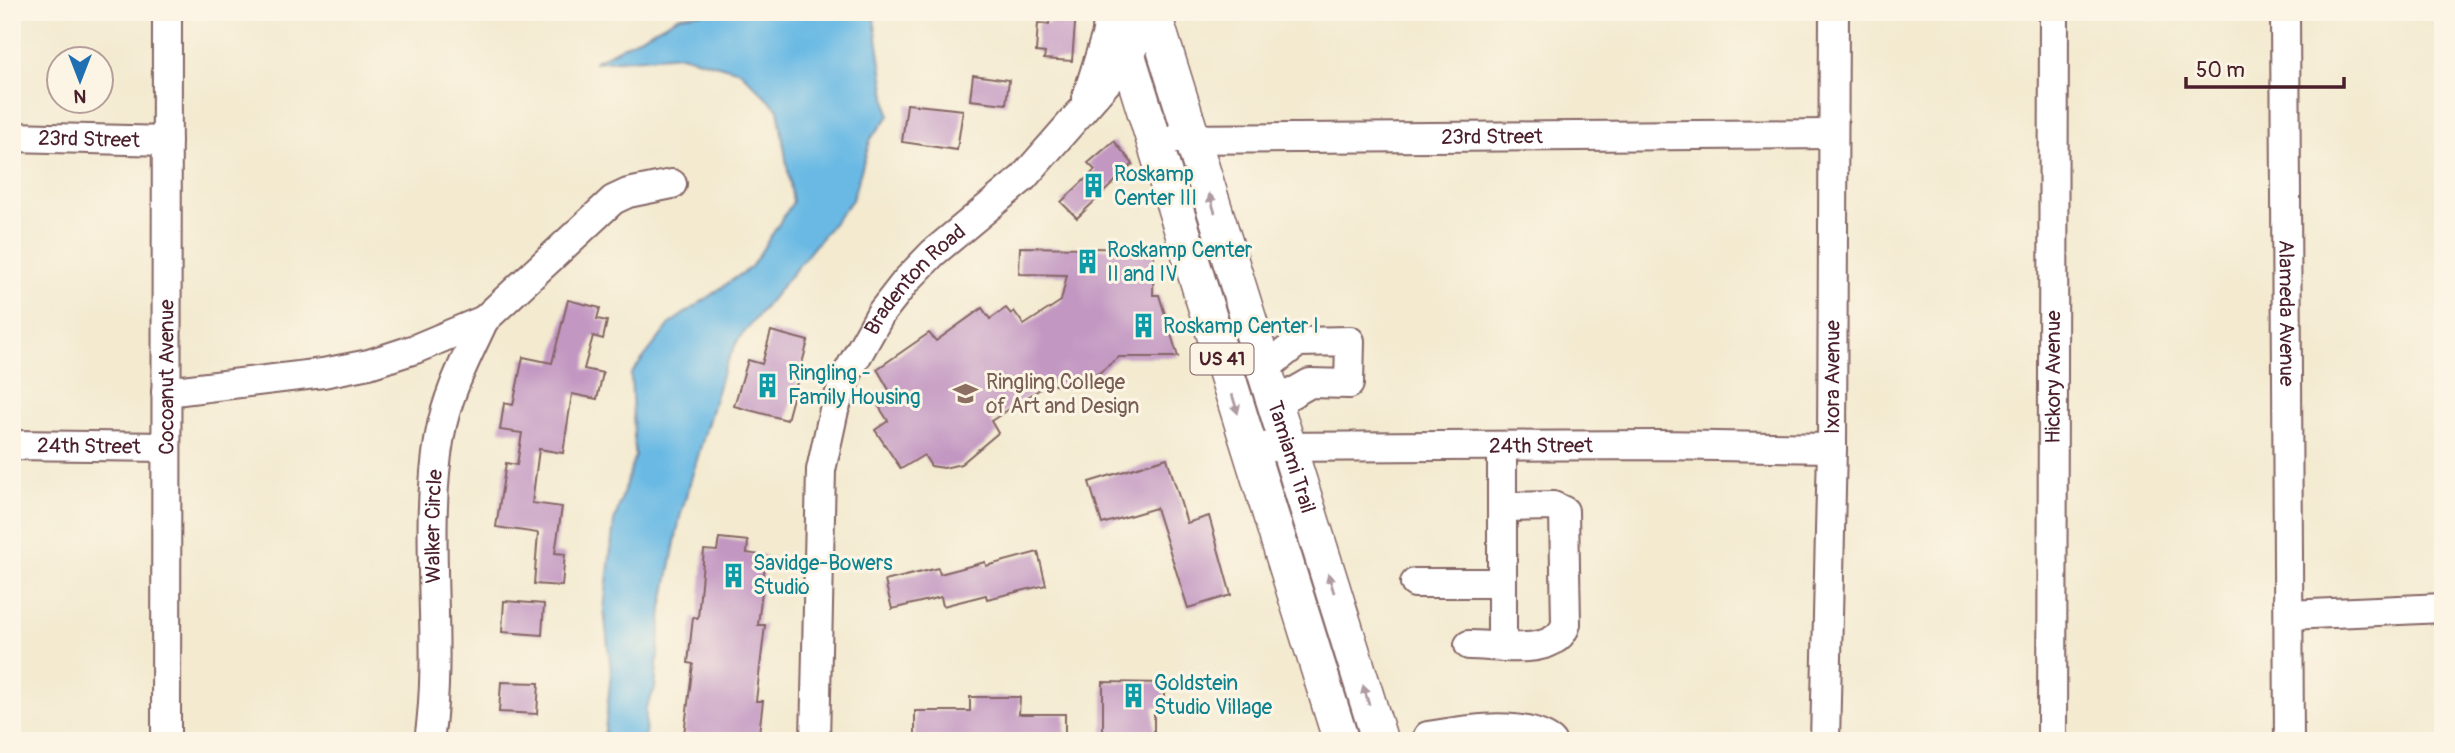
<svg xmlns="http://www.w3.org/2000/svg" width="2455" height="753" font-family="Pangolin,sans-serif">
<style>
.water{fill:#69b9e4;stroke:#5a6c88;stroke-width:2}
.building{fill:#c297c2}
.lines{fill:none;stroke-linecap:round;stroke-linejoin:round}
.minor-casing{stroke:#856665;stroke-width:32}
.major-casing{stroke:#856665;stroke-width:38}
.minor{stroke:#fff;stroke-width:28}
.major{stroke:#fff;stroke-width:35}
.oneway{fill:#ae9aa0}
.labels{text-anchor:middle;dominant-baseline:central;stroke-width:6;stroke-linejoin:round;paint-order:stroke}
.shield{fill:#fcf5e5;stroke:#7f5f63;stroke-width:2}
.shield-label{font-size:19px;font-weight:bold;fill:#4a1f2b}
.street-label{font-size:21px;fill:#4a1f2b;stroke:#fcf5e5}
.culture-label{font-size:21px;fill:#0d838f;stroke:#fcf5e5;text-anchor:start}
.education-label{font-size:21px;fill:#785e54;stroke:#fcf5e5;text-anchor:start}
</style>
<rect width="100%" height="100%" fill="#fcf5e5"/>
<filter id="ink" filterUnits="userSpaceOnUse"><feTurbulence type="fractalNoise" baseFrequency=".0143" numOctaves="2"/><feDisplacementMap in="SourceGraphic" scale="14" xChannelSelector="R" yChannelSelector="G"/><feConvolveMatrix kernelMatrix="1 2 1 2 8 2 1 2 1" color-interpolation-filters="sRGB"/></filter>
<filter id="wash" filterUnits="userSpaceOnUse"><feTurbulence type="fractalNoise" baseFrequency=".00686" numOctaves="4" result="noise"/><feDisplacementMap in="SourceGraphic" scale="28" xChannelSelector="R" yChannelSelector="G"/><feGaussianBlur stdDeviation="1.57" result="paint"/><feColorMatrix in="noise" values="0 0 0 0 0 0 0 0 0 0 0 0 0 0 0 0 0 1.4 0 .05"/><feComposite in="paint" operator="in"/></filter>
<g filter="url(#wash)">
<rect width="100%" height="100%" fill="#f3ead0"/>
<path class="water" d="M711,12h162l16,104 -18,22 -19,62 -114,140 -14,28 -44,149 -18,91 -7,81 -9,18 -1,34h-44l4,-10 6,-59 -7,-63 10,-87 21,-66 -4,-82 40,-51 80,-56 42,-65 -15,-93 -38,-38 -59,-16 -87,7 86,-46z"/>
<g id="blocks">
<g class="building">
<path d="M1050,12h26l-4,49 -28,-2 1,-6 -9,-1 2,-29 11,1z"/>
<path d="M973,75l36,5 -3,24 -36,-4z"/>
<path d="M907,104l56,6 -6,40 -55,-8z"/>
<path d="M1114,141l19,23 -56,54 -16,-16 34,-32 -7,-7z"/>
<path d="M1020,247l134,2 -1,46h6l19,62h-59l-20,16 -31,14 -20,-3 -57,37 7,12 -37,31 -17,4 -13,-2 -7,-11 -23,14 -26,-39 13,-9 -10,-16 14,-10 -15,-26 52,-36 7,8 46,-33 8,11 16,-11 5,6 3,-3 10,14 37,-24 6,-26 -48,-1z"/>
<path d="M568,300l32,8 -3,11 10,2 -4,18 -10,-3 -9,33 19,4 -6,26 -25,-5 -9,59 -24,-4 -7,54 30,4 -7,46 10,1 -3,32 -28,-2 4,-51 -42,-6 10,-64 11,2 5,-32 -22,-3 4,-27 9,2 10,-48 29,6z"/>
<path d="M771,331l37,10 -21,79 -53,-14 14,-46 14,4z"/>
<path d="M1167,458l20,65 22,-7 22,79 -43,13 -32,-100 -54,16 -13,-42z"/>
<path d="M719,538l29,3 -1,12 19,3 -8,69h7l-9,76h7l-5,40 -74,-7 9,-70 -5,-1 5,-46 5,1 6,-68 13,1z"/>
<path d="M1038,552l8,33 -59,14 -1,-4 -43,11 -2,-9 -49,12 -7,-28 53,-13 2,6 45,-12 1,4z"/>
<path d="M504,601l40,3 -2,31 -40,-3z"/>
<path d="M501,682l38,1 -2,31 -38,-2z"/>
<path d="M1103,682l61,1v24h-10v34h-51z"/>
<path d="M970,697h50l-1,17h46v27h-150v-30h55z"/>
</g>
</g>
</g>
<g filter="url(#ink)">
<use href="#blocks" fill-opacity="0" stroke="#856665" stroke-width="2"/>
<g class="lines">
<defs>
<g id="minor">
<path id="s1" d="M2285,12l4,729"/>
<path d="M1087,97l20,-64 1,-21"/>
<path id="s2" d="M12,137l155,4"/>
<path id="s3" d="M1174,139l658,-5"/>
<path d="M1264,369l34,-27 52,-1 -1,43 -39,-1 -35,20"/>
<path d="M166,392l157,-19 46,-9 46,-15 69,-29 129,-120 15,-7 44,-9"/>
<path id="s4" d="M12,445l154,2"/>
<path d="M1502,446v199"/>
<path id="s5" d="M1249,447l410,-2 173,3"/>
<path d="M1415,583h87"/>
<path d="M2289,615l154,-7"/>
<path d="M1469,645c28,0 87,13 97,-21l-2,-113 -11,-5 -51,1"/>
<path id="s6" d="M166,741l1,-729"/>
<path id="s7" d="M429,741c15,-101 -7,-206 11,-306 7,-41 27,-78 44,-115"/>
<path id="s8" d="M815,741l6,-271 13,-60 14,-38 33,-59 25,-32 27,-28 90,-75 105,-120 22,-46"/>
<path d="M1429,741l-1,-5c34,-6 95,-16 123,5"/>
<path id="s9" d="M1825,741l7,-293 2,-436"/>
<path id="s10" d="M2052,741l2,-729"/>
</g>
<g id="major">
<path d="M1114,12l227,729"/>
<path id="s11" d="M1153,12l227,729"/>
</g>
</defs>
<use href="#minor" class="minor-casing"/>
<use href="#major" class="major-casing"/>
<use href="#minor" class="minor"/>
<use href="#major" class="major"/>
</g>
<defs><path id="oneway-solid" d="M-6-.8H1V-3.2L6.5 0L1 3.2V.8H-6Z" transform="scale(1.75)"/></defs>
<g class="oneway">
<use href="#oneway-solid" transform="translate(1212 203) rotate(-107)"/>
<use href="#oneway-solid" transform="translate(1235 404) rotate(73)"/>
<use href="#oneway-solid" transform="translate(1331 583) rotate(-107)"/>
<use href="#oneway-solid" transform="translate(1366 695) rotate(-107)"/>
</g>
</g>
<defs>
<symbol id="building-bare" viewBox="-9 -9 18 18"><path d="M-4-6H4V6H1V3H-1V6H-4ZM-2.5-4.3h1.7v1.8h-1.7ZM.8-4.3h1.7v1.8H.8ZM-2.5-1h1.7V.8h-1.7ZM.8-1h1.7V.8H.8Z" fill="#0f9aa8" stroke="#fcf5e5" stroke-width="2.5" paint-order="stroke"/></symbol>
<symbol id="university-bare" viewBox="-9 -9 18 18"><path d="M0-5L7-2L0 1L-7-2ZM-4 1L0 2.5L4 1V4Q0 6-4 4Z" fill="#8d6e63" stroke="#fcf5e5" stroke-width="2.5" paint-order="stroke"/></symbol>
</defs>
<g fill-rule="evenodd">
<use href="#building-bare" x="1076" y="168" width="35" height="35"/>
<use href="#building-bare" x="1070" y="244" width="35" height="35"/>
<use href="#building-bare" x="1126" y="308" width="35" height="35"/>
<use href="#building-bare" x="750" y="368" width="35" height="35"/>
<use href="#university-bare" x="948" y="376" width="35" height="35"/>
<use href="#building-bare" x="716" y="558" width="35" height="35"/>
<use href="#building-bare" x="1116" y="678" width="35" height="35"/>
</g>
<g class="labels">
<rect class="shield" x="1190.5" y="343.5" width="63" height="31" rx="5"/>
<g class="shield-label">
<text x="1222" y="359">US 41</text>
</g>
<g class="street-label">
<text stroke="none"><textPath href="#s3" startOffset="318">23rd Street</textPath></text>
<text stroke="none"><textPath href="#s2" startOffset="77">23rd Street</textPath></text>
<text stroke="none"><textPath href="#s8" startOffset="488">Bradenton Road</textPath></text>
<text stroke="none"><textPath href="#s1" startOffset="301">Alameda Avenue</textPath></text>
<text stroke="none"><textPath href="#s6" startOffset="364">Cocoanut Avenue</textPath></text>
<text stroke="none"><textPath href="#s10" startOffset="364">Hickory Avenue</textPath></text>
<text stroke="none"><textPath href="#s9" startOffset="364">Ixora Avenue</textPath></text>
<text stroke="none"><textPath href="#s4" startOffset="77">24th Street</textPath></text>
<text stroke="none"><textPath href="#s5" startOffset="292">24th Street</textPath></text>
<text stroke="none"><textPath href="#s11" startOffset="466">Tamiami Trail</textPath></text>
<text stroke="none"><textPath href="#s7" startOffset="215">Walker Circle</textPath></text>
</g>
<g class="culture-label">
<text x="1114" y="174">Roskamp<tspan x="1114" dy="24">Center III</tspan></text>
<text x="1107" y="250">Roskamp Center<tspan x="1107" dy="24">II and IV</tspan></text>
<text x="1163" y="326">Roskamp Center I</text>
<text x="788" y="373">Ringling -<tspan x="788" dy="24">Family Housing</tspan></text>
<text x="753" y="563">Savidge-Bowers<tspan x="753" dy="24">Studio</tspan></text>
<text x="1154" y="683">Goldstein<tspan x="1154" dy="24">Studio Village</tspan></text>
</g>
<g class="education-label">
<text x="986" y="382">Ringling College<tspan x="986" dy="24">of Art and Design</tspan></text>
</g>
</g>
<rect width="2455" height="753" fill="none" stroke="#fcf5e5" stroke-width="42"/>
<g transform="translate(80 80) rotate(180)"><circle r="33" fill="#fcf5e5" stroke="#b59f9b" stroke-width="2"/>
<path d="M0-5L12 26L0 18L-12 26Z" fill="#1f6fb2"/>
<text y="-10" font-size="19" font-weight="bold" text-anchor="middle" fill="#4a1f2b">N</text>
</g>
<path d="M2186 77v10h158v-10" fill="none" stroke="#4a1f2b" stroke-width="3.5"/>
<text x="2196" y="77" font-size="21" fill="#4a1f2b" stroke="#fcf5e5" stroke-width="5" paint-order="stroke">50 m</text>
</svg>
